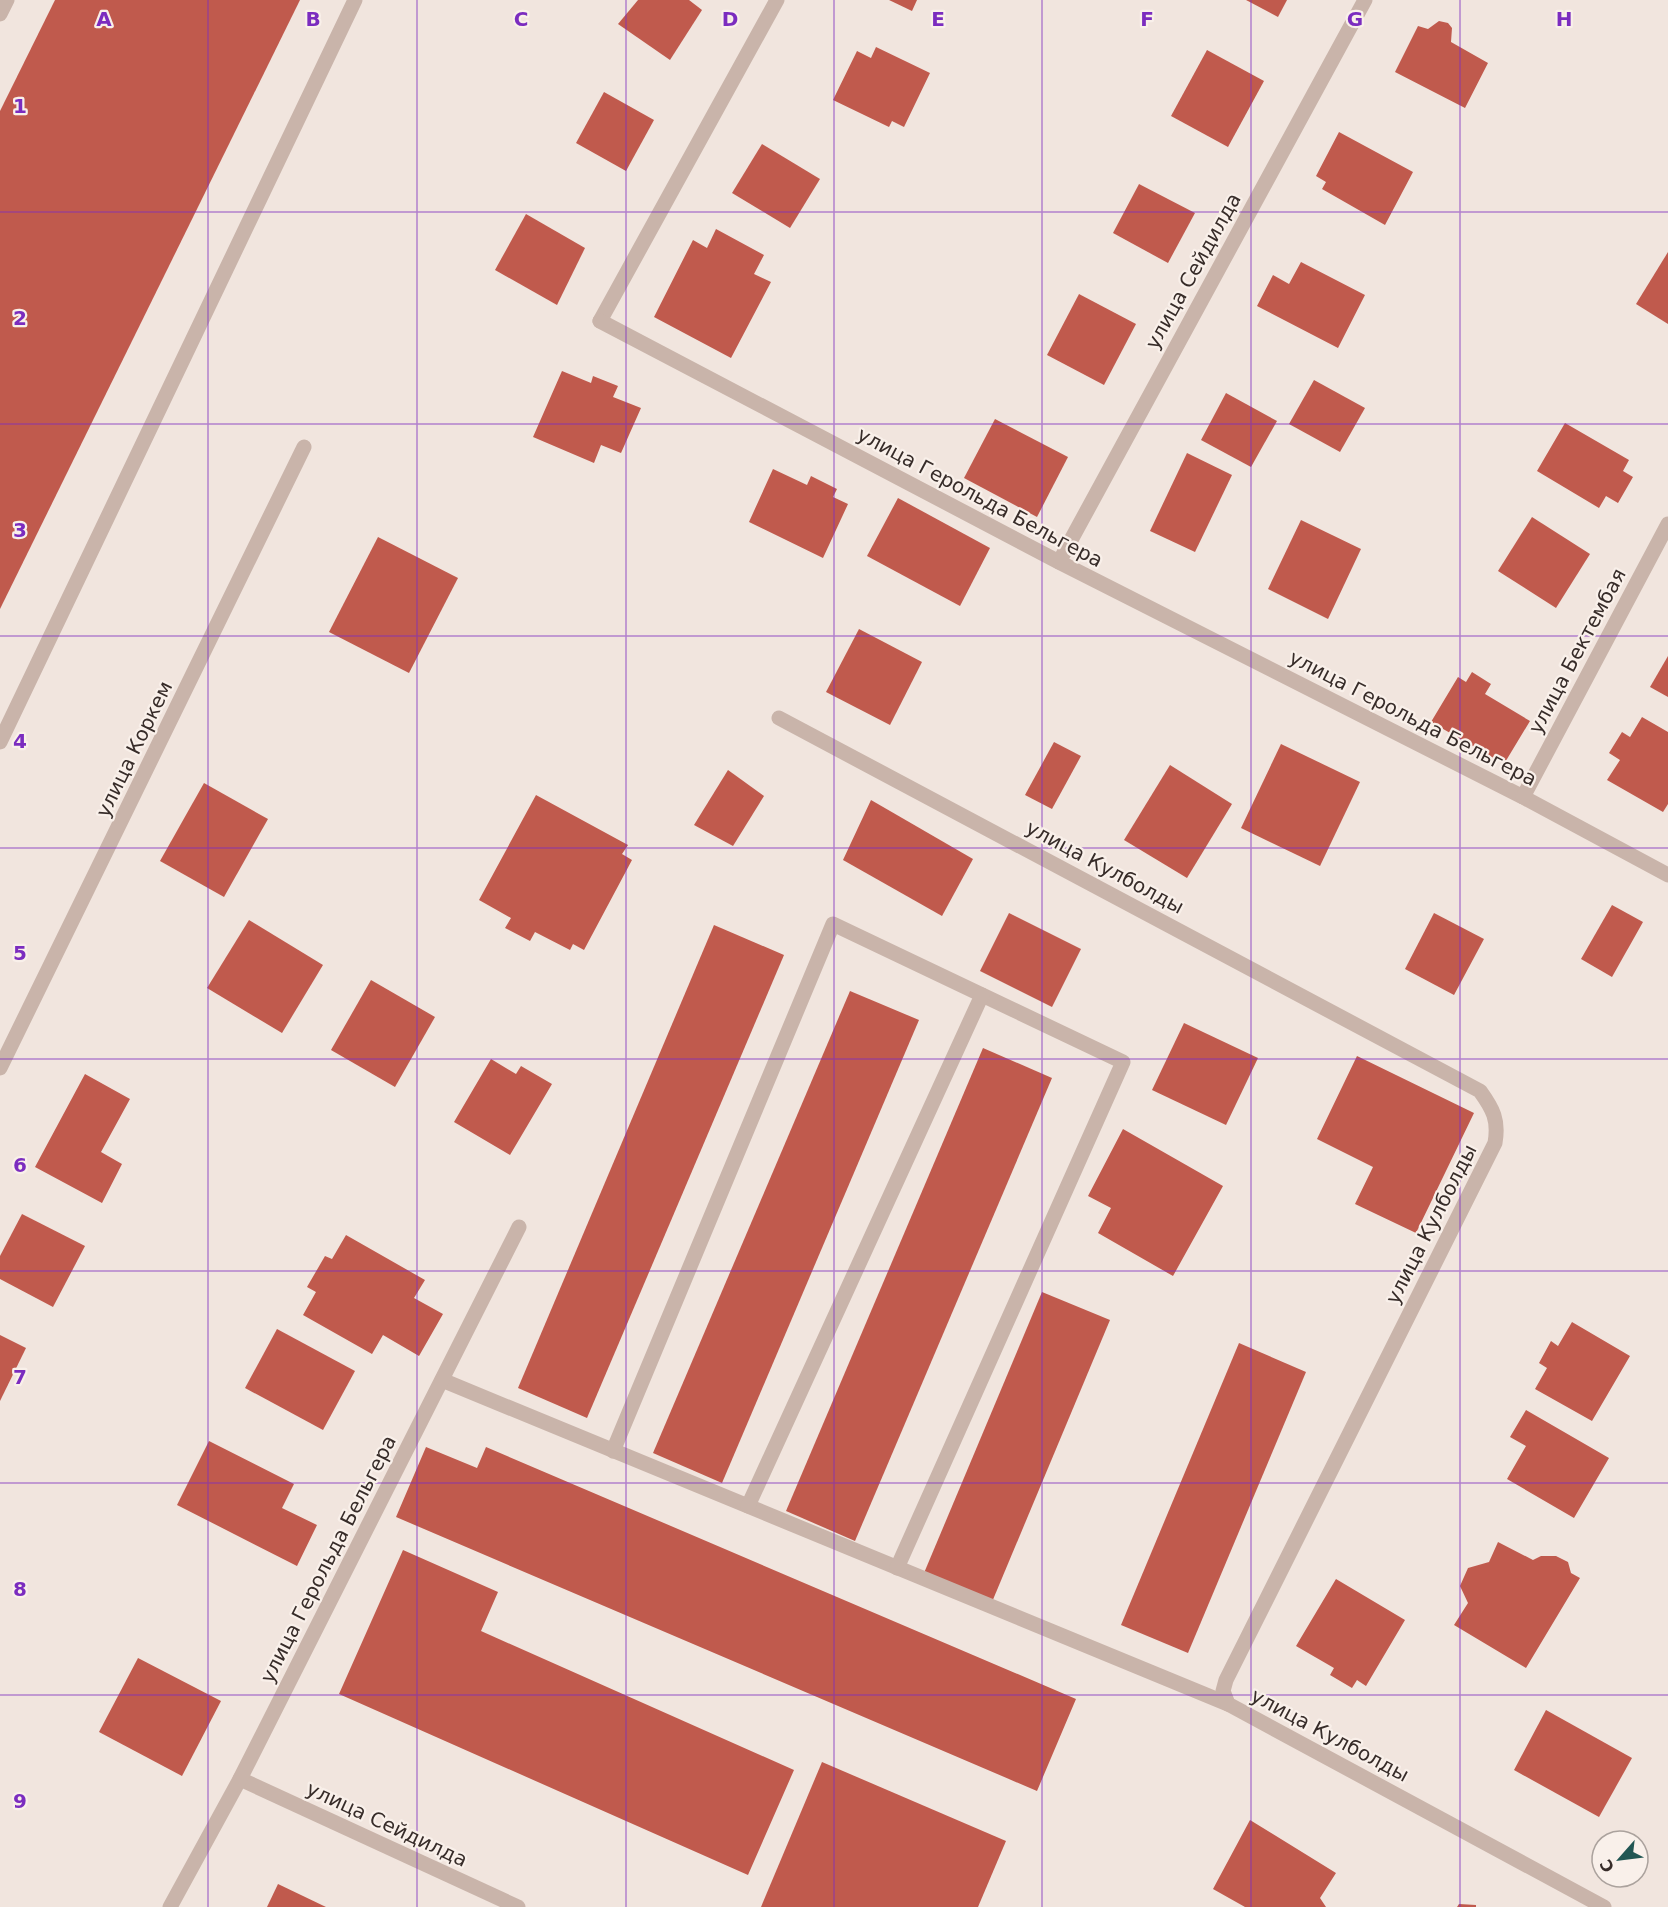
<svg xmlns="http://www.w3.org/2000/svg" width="1668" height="1907" font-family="'DejaVu Sans',sans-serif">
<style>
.building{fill:#c05a4d}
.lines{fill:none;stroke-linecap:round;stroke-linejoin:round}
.service{stroke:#c9b4aa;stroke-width:15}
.minor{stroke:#c9b4aa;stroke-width:15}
.grid{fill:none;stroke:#7b2cbf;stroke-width:1.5;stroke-opacity:0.55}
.labels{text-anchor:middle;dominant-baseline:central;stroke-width:4.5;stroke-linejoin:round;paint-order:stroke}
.street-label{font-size:20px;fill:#372c29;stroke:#f9f0ea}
.grid-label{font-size:20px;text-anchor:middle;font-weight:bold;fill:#7b2cbf;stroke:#f9f0ea;stroke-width:4.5;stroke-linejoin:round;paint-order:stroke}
</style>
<rect width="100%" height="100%" fill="#f1e5de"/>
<g class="building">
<path d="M55,0h245l-300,609v-498z"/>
<path d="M638,0h51l13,10 -32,50 -52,-36z"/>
<path d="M889,0h28l-5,11z"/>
<path d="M1246,0h41l-9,17z"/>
<path d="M1439,21l9,2 4,5 -1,14 37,21 -23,45 -70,-36 23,-46 10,3z"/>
<path d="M876,47l54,26 -26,54 -12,-6 -3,6 -56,-27 24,-49 14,7z"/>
<path d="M1207,50l57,31 -36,66 -57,-31z"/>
<path d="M604,92l50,28 -28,51 -50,-28z"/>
<path d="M1339,132l74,40 -28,53 -63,-36 4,-7 -10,-6z"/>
<path d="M762,144l58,35 -30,49 -58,-35z"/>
<path d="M1139,184l56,29 -27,50 -55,-30z"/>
<path d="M526,214l59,34 -28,57 -62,-35z"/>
<path d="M716,229l48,26 -10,19 17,8 -40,76 -77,-41 39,-77 14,8z"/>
<path d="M1668,252v72l-32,-20z"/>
<path d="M1301,262l64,33 -27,53 -81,-42 16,-31 16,9z"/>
<path d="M1079,294l57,30 -32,61 -57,-30z"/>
<path d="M562,371l29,12 2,-7 25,10 -5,11 28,11 -20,45 -20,-8 -7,18 -61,-26z"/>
<path d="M1314,380l51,28 -25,44 -51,-28z"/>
<path d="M1226,393l51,28 -26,46 -50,-27z"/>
<path d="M995,419l73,38 -31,60 -73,-39z"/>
<path d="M1565,423l64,37 -6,11 10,6 -15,26 -12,-7 -7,12 -62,-37z"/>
<path d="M1187,453l45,22 -37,77 -45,-21z"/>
<path d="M773,469l34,16 4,-9 26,13 -4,8 15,7 -25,54 -74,-36z"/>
<path d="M898,498l92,50 -30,58 -93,-50z"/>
<path d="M1532,517l58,37 -34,54 -58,-37z"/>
<path d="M1301,520l60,29 -33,70 -60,-30z"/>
<path d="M378,537l80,41 -49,95 -80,-41z"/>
<path d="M859,629l63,33 -32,63 -64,-33z"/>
<path d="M1668,656v41l-18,-10z"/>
<path d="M1472,672l19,12 -6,10 45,27 -26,43 -73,-42 27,-45 8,5z"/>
<path d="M1642,717l26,15v72l-5,8 -56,-32 13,-20 -11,-7 13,-21 8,5z"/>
<path d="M1054,742l27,14 -29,53 -27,-14z"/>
<path d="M1281,744l79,38 -40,84 -79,-38z"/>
<path d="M1170,765l62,39 -45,74 -63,-38z"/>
<path d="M728,770l36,26 -31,50 -39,-21z"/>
<path d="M204,783l64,36 -44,78 -64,-36z"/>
<path d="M536,795l92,50 -6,9 10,6 -48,90 -11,-6 -3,6 -35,-18 -5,9 -25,-13 6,-10 -32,-18z"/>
<path d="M871,800l102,59 -31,57 -99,-56z"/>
<path d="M1612,905l31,17 -31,55 -31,-18z"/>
<path d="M1009,913l72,36 -29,58 -72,-36z"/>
<path d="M1434,913l50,26 -30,56 -49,-26z"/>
<path d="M249,920l74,45 -41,68 -75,-45z"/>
<path d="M714,925l70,30 -197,463 -69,-30z"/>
<path d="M371,980l64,37 -40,70 -64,-37z"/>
<path d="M850,991l69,29 -197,463 -69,-30z"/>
<path d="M1184,1023l74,35 -32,67 -74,-35z"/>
<path d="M983,1048l69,30 -197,463 -69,-30z"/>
<path d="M1357,1056l117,57 -58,120 -61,-29 18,-37 -56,-28z"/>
<path d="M491,1059l25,15 5,-8 31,18 -42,71 -56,-33z"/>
<path d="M85,1074l45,25 -29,53 21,12 -20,39 -67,-36z"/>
<path d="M1123,1129l100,57 -50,90 -75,-43 13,-25 -23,-12z"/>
<path d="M22,1214l63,32 -32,61 -53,-28v-23z"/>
<path d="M346,1235l79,45 -11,18 29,16 -24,42 -36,-21 -11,19 -69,-39 13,-23 -9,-5 18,-31 7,3z"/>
<path d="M1042,1292l68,28 -118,282 -68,-29z"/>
<path d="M1572,1322l58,34 -38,65 -57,-32 12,-21 -8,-5 12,-22 7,5z"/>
<path d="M277,1329l78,42 -32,59 -78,-42z"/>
<path d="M0,1335l26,13 -26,53z"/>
<path d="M1239,1343l67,29 -118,281 -67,-28z"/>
<path d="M1526,1410l83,48 -35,60 -67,-39 19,-33 -16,-9z"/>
<path d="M209,1441l85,43 -12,24 35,17 -20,41 -120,-61z"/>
<path d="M426,1447l51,21 9,-21 590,252 -39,92 -641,-274z"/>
<path d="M1498,1542l35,18 8,-4h15l12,6 3,11 9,5 -54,90 -72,-43 14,-22 -8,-17 8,-18 21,-6z"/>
<path d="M403,1550l95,42 -17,39 313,139 -46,105 -409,-181z"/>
<path d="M1336,1579l69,41 -39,66 -9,-6 -5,8 -22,-13 4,-7 -38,-22z"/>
<path d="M138,1658l83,43 -39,75 -83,-44z"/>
<path d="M1546,1710l86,48 -33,59 -85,-47z"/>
<path d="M822,1762l184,79 -28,66h-217z"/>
<path d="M1250,1820l86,53 -16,25 6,9h-81l-32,-18z"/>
<path d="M278,1884l48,23h-59z"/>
<path d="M1459,1904l17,1v2h-19z"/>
</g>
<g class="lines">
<g class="service">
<path d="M0,14l7,-14"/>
<path d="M600,321l177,-321"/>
<path d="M1059,562l306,-562"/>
<path d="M0,742l355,-742"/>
<path d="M442,1380l786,324"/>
<path d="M613,1451l220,-527 290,138 -226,506"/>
<path d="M748,1506l234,-511"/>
</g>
<g class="minor">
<path d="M600,321l459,241 464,235 145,78"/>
<path d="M779,718l701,373c13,18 19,29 15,52l-269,537 -3,11 5,13 376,203"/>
<path d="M1523,797l145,-273"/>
<path d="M0,1068l304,-621"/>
<path d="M240,1779l278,128"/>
<path d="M170,1907l70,-128 279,-552"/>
</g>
</g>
<path class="grid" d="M208,0v1907M417,0v1907M626,0v1907M834,0v1907M1042,0v1907M1251,0v1907M1460,0v1907M0,212h1668M0,424h1668M0,636h1668M0,848h1668M0,1059h1668M0,1271h1668M0,1483h1668M0,1695h1668"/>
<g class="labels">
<g class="street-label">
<text transform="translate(1193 271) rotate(-61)">улица Сейдилда</text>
<text transform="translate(980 497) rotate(28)">улица Герольда Бельгера</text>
<text transform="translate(1577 651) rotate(-62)">улица Бектембая</text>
<text transform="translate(1413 718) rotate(27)">улица Герольда Бельгера</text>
<text transform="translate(134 749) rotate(-64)">улица Коркем</text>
<text transform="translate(1105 867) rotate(28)">улица Кулболды</text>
<text transform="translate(1431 1224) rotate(-63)">улица Кулболды</text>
<text transform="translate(328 1559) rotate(-63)">улица Герольда Бельгера</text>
<text transform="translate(1330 1735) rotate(28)">улица Кулболды</text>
<text transform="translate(387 1824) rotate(25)">улица Сейдилда</text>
</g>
</g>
<g class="grid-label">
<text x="104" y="26">A</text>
<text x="313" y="26">B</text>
<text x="521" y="26">C</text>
<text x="730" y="26">D</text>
<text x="938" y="26">E</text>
<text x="1147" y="26">F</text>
<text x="1355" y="26">G</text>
<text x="1564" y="26">H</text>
<text x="20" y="113">1</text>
<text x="20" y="325">2</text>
<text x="20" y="537">3</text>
<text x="20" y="748">4</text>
<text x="20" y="960">5</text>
<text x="20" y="1172">6</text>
<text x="20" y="1384">7</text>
<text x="20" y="1596">8</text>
<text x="20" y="1808">9</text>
</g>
<g transform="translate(1620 1859) rotate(242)"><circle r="28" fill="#f9f0ea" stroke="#aba29d" stroke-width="1.5"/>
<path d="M0-4.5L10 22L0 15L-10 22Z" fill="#215653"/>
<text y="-9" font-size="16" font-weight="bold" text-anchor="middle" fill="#372c29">С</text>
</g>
</svg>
